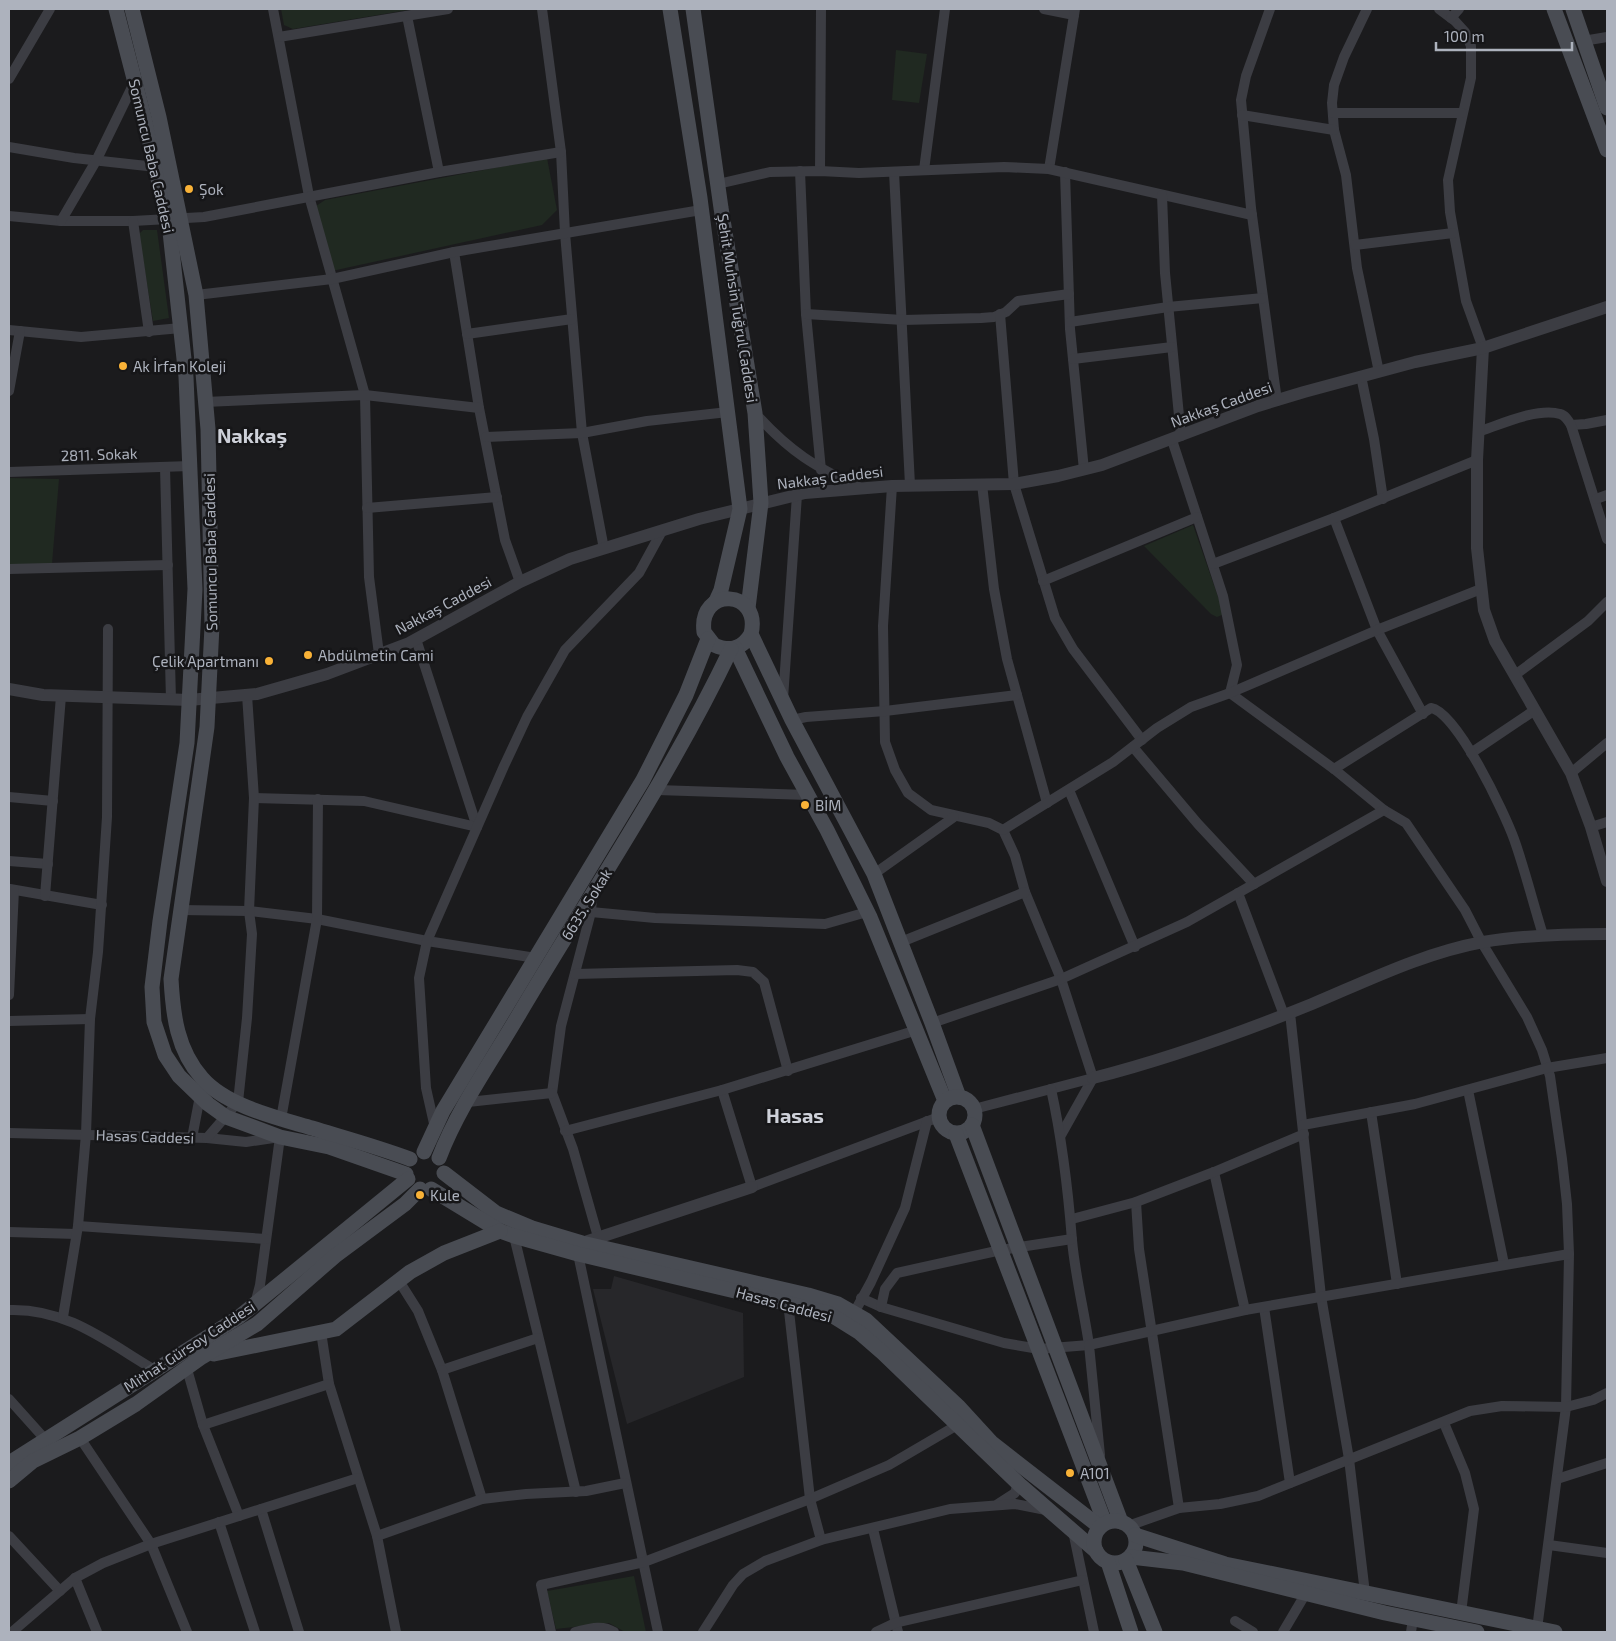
<svg xmlns="http://www.w3.org/2000/svg" width="1616" height="1641" font-family="'Exo 2',sans-serif">
<style>
.built{fill:#27272a}
.green{fill:#202921}
.lines{fill:none;stroke-linecap:round;stroke-linejoin:round}
.minor{stroke:#3c3d43;stroke-width:10}
.tertiary{stroke:#3c3d43;stroke-width:12}
.secondary{stroke:#494c53;stroke-width:15}
.poi-dot{fill:#f9b237;stroke:#161618;stroke-width:2}
.labels{text-anchor:middle;dominant-baseline:central;stroke-width:5;stroke-linejoin:round;paint-order:stroke}
.street-label{font-size:15px;fill:#adb2bd;stroke:#161618}
.poi-label{font-size:15px;fill:#adb2bd;stroke:#161618;text-anchor:start}
.district-label{font-size:20px;font-weight:bold;fill:#ced1d9;stroke:#161618}
</style>
<rect width="100%" height="100%" fill="#1b1b1d"/>
<path class="built" d="M614,1276l129,37 1,64 -117,47 -34,-135h18z"/>
<g class="green">
<path d="M281,9h133l-121,20 -9,-4z"/>
<path d="M896,50l31,4 -8,49 -27,-3z"/>
<path d="M547,158l10,52 -15,15 -210,46 -16,-65 9,-6z"/>
<path d="M143,230h14l12,88 -16,3 -14,-87z"/>
<path d="M9,478l50,1 -7,85 -43,3z"/>
<path d="M1193,525l30,86 -1,4 -5,2 -6,-3 -67,-68z"/>
<path d="M634,1576l12,56h-21l-16,-9 -53,6 -9,-38z"/>
</g>
<g class="lines">
<g class="minor">
<path d="M273,9l36,187 56,199 4,182 10,77"/>
<path d="M542,9l19,143 4,81 17,200 22,116"/>
<path d="M1044,9l30,6"/>
<path d="M1270,9l-24,67 -5,24 10,108 26,193"/>
<path d="M1367,9l-23,48 -10,28 -2,18 2,27 12,45 11,93 22,104"/>
<path d="M1439,9l16,12 10,11 6,14v32l-23,102 2,32 16,89 17,47"/>
<path d="M407,16l32,156"/>
<path d="M1451,18l8,-9"/>
<path d="M279,37l169,-28"/>
<path d="M1583,41l24,-4"/>
<path d="M9,79l41,-70"/>
<path d="M1333,113h129"/>
<path d="M1242,115l92,15"/>
<path d="M9,147l65,11 82,9"/>
<path d="M1049,169l26,-160"/>
<path d="M924,170l21,-161"/>
<path d="M800,171l6,143 15,156"/>
<path d="M820,171l1,-162"/>
<path d="M894,172l16,313"/>
<path d="M1065,172l5,157 14,141"/>
<path d="M718,184l52,-12 50,-1 39,2 145,-6 45,2 203,46"/>
<path d="M1162,195l3,78 16,163"/>
<path d="M9,216l52,5h72l71,-4 235,-45 122,-20"/>
<path d="M61,221l35,-60 39,-80"/>
<path d="M133,221l16,111"/>
<path d="M1355,245l98,-12"/>
<path d="M454,252l25,156 26,132 15,42"/>
<path d="M196,295l136,-16 122,-27 247,-42"/>
<path d="M806,314l97,6 78,-2 13,-1 12,-5 12,-11 51,-7"/>
<path d="M1000,314l14,170 41,134 18,31 69,91"/>
<path d="M1070,322l98,-15 95,-9"/>
<path d="M9,330l72,7 100,-9"/>
<path d="M467,334l105,-15"/>
<path d="M1073,359l99,-12"/>
<path d="M1361,376l13,63 9,60"/>
<path d="M9,391l11,-60"/>
<path d="M205,402l160,-7 114,13"/>
<path d="M755,413c35,39 60,54 106,75"/>
<path d="M1571,425l15,-1 21,-4"/>
<path d="M1478,432c21,-7 60,-25 82,-18 5,1 8,6 11,11l36,114"/>
<path d="M486,437l96,-4 65,-12 81,-9"/>
<path d="M1172,440l51,156 14,69 -7,28 104,76 50,41 22,13 59,87 17,33 45,74 15,33 8,26 12,83 5,45 2,50 -3,153 -29,222"/>
<path d="M165,467l6,233"/>
<path d="M9,472l181,-6"/>
<path d="M982,484l12,105 13,70 40,144"/>
<path d="M892,486l-9,140 2,116 10,28 13,23 23,17 58,13 14,7 12,26 10,36 36,87 32,99 -32,57"/>
<path d="M1596,499l11,-4"/>
<path d="M367,508l130,-11"/>
<path d="M1334,518l43,112 46,84"/>
<path d="M1213,564l121,-46 143,-58"/>
<path d="M9,569l159,-4"/>
<path d="M1043,581l154,-64"/>
<path d="M416,639l61,188"/>
<path d="M1515,675l73,-54 19,-19"/>
<path d="M783,699l14,-204"/>
<path d="M792,720l14,-3 79,-6 132,-16"/>
<path d="M1133,747l65,77 56,60"/>
<path d="M1471,753l64,-43"/>
<path d="M1334,769l97,-61c26,4 74,106 83,131 11,31 19,64 29,96"/>
<path d="M1571,773l36,-30"/>
<path d="M657,790l151,5"/>
<path d="M1069,790l66,157"/>
<path d="M9,797l44,4"/>
<path d="M254,798l110,3 113,26"/>
<path d="M1591,827l16,-5"/>
<path d="M1003,830l110,-68 44,-34 34,-21 39,-14 147,-63 104,-41"/>
<path d="M9,861l39,3"/>
<path d="M874,874l80,-57"/>
<path d="M10,889l92,16"/>
<path d="M1238,893l46,122"/>
<path d="M45,896l16,-200"/>
<path d="M592,898l-1,14 -30,114 -9,67 21,56 25,88"/>
<path d="M180,910l69,1 68,8 110,22 109,17"/>
<path d="M591,912l64,6 170,6 42,-12"/>
<path d="M901,942l124,-50"/>
<path d="M575,974l162,-4 16,2 11,10 24,89"/>
<path d="M9,995l5,-105"/>
<path d="M1290,1013l31,283 28,163 16,134"/>
<path d="M9,1021l81,-2"/>
<path d="M932,1023l129,-44 126,-57 197,-112"/>
<path d="M722,1090l30,97 187,-70"/>
<path d="M1468,1090l36,174"/>
<path d="M468,1102l84,-9"/>
<path d="M974,1109l119,-31"/>
<path d="M1371,1112l26,172"/>
<path d="M281,1119l36,-200 1,-120"/>
<path d="M1303,1125l112,-21 132,-36 60,-10"/>
<path d="M435,1128l-9,-40 -7,-110 8,-37 77,-175 23,-49 38,-67 74,-77 23,-42"/>
<path d="M565,1131l157,-41 195,-60"/>
<path d="M9,1133l198,5 39,4 34,-5 -20,148 -5,19"/>
<path d="M192,1138l8,-42"/>
<path d="M207,1138l31,-36 9,-84 5,-84 -3,-23 5,-113 -7,-103"/>
<path d="M1214,1172l31,138"/>
<path d="M1136,1202l3,47 40,259"/>
<path d="M1072,1219l64,-17 78,-30 90,-38"/>
<path d="M78,1226l188,13"/>
<path d="M9,1232l67,2"/>
<path d="M514,1236l62,256"/>
<path d="M579,1249l-1,5 80,378"/>
<path d="M399,1281l19,30 24,59 96,-32"/>
<path d="M861,1298l20,9 123,36 35,6 50,-4c-5,-35 -14,-70 -17,-105 -4,-51 -10,-101 -21,-151"/>
<path d="M788,1302l22,197 11,41"/>
<path d="M881,1307l4,-18 12,-16 104,-23 71,-11"/>
<path d="M1264,1307l26,176"/>
<path d="M9,1310c57,-2 97,31 144,59"/>
<path d="M854,1313l17,-31 34,-74 22,-87"/>
<path d="M63,1317l15,-91 8,-92 4,-115 8,-67 9,-135 1,-188"/>
<path d="M321,1332l8,52 48,152 19,96"/>
<path d="M187,1369l16,56 36,91"/>
<path d="M442,1370l40,129"/>
<path d="M9,1399l35,39"/>
<path d="M1444,1423l21,50 9,36 -13,104"/>
<path d="M203,1425l126,-41"/>
<path d="M80,1438l71,106 36,88"/>
<path d="M1100,1455l-11,-110 156,-35 324,-56"/>
<path d="M1557,1479l50,-16"/>
<path d="M998,1504l17,-11 2,-7 -3,-7"/>
<path d="M261,1509l38,123"/>
<path d="M219,1522l36,110"/>
<path d="M1128,1526l51,-18 41,-4 38,-8 212,-85 32,-5 64,1 27,-7 14,-7"/>
<path d="M873,1529l25,103"/>
<path d="M1073,1531l21,101"/>
<path d="M9,1536l51,55"/>
<path d="M377,1536l105,-37 44,-5 60,-3 39,-8"/>
<path d="M1549,1545l58,8"/>
<path d="M75,1578l22,54"/>
<path d="M1235,1621l18,11"/>
<path d="M12,1632l63,-54 28,-15 48,-19 207,-66"/>
<path d="M551,1632l-10,-47 103,-23 166,-63 79,-34 70,-41"/>
<path d="M575,1632c13,-3 27,-8 39,0"/>
<path d="M703,1632l30,-47 10,-11 22,-13 56,-21 129,-31 65,-5 31,6"/>
<path d="M876,1632l19,-9 188,-43"/>
<path d="M1283,1632l23,-39"/>
<path d="M1411,1632l2,-13"/>
</g>
<g class="tertiary">
<path d="M1483,348l-6,112v88l7,62 11,31 76,132 20,54 16,54"/>
<path d="M9,689l34,6 146,5 68,-6 70,-20 82,-31 111,-61 50,-23 129,-40 106,-26 87,-7 122,-2 44,-8 44,-11 156,-59 46,-14 111,-30 68,-14 124,-41"/>
<path d="M1093,1078c75,-19 147,-45 219,-74 55,-23 111,-51 171,-62 41,-7 83,-8 124,-8"/>
<path d="M582,1243l170,-56"/>
</g>
<g class="secondary">
<path d="M116,9l29,112 25,111 16,145 9,212 -8,154 -27,178 -8,66 2,35 11,33 14,21 29,28 18,13 54,20 49,10 77,27"/>
<path d="M132,9l27,108 37,178 12,134 4,197 -5,101 -36,252c2,36 6,71 31,99 24,28 76,40 110,50 33,10 66,19 98,31"/>
<path d="M670,9l30,189 40,311 -19,81 -5,11"/>
<path d="M693,9l28,199 34,205 6,90 -13,105"/>
<path d="M1554,9l53,141"/>
<path d="M1573,9l34,99"/>
<path d="M751,634c-9,15 -21,18 -37,11l-10,-13c-6,-46 58,-43 47,2l41,86 82,154 58,149 27,74"/>
<path d="M735,648l52,109 40,73 43,87 75,184"/>
<circle cx="957" cy="1115" r="18"/>
<path d="M972,1125l149,397"/>
<path d="M956,1134l149,389"/>
<path d="M424,1152l19,-41 200,-331 43,-85 22,-56"/>
<path d="M439,1158c19,-50 52,-96 79,-142 72,-122 152,-239 213,-367"/>
<path d="M444,1173l52,40 36,15 50,15 226,52 30,9 28,16 93,87 33,36 108,84"/>
<path d="M431,1189l69,42 14,5 64,18 250,59 32,20 23,20 137,132 76,66"/>
<path d="M214,1354l122,-25 74,-57 34,-19 56,-22"/>
<path d="M9,1463l230,-146 169,-138"/>
<path d="M9,1481l24,-20 47,-23 56,-34 66,-47 55,-33 78,-68 70,-52 15,-15"/>
<circle cx="1115" cy="1542" r="21"/>
<path d="M1135,1535l90,29 330,68"/>
<path d="M1131,1557l52,6 202,50 92,19"/>
<path d="M1126,1560l29,72"/>
<path d="M1108,1562l23,70"/>
</g>
</g>
<g class="poi-dot">
<circle cx="189" cy="189" r="5"/>
<circle cx="123" cy="366" r="5"/>
<circle cx="308" cy="655" r="5"/>
<circle cx="269" cy="661" r="5"/>
<circle cx="805" cy="805" r="5"/>
<circle cx="420" cy="1195" r="5"/>
<circle cx="1070" cy="1473" r="5"/>
</g>
<g class="labels">
<g class="street-label">
<text transform="translate(152 156) rotate(77)">Somuncu Baba Caddesi</text>
<text transform="translate(738 308) rotate(81)">Şehit Muhsin Tuğrul Caddesi</text>
<text transform="translate(1221 404) rotate(-20)">Nakkaş Caddesi</text>
<text transform="translate(99 454) rotate(-2)">2811. Sokak</text>
<text transform="translate(830 477) rotate(-7)">Nakkaş Caddesi</text>
<text transform="translate(210 552) rotate(-91)">Somuncu Baba Caddesi</text>
<text transform="translate(443 605) rotate(-28)">Nakkaş Caddesi</text>
<text transform="translate(586 904) rotate(-58)">6635. Sokak</text>
<text transform="translate(145 1136) rotate(2)">Hasas Caddesi</text>
<text transform="translate(784 1304) rotate(15)">Hasas Caddesi</text>
<text transform="translate(189 1346) rotate(-33)">Mithat Gürsoy Caddesi</text>
</g>
<g class="poi-label">
<text x="199" y="189">Şok</text>
<text x="133" y="366">Ak İrfan Koleji</text>
<text x="318" y="655">Abdülmetin Cami</text>
<text x="259" y="661" text-anchor="end">Çelik Apartmanı</text>
<text x="815" y="805">BİM</text>
<text x="430" y="1195">Kule</text>
<text x="1080" y="1473">A101</text>
</g>
<g class="district-label">
<text x="252" y="435">Nakkaş</text>
<text x="795" y="1115">Hasas</text>
</g>
</g>
<rect width="1616" height="1641" fill="none" stroke="#adb2bd" stroke-width="20"/>
<path d="M1436 42v8h136v-8" fill="none" stroke="#adb2bd" stroke-width="2.5"/>
<text x="1444" y="42" font-size="15" fill="#adb2bd" stroke="#161618" stroke-width="4" paint-order="stroke">100 m</text>
</svg>
